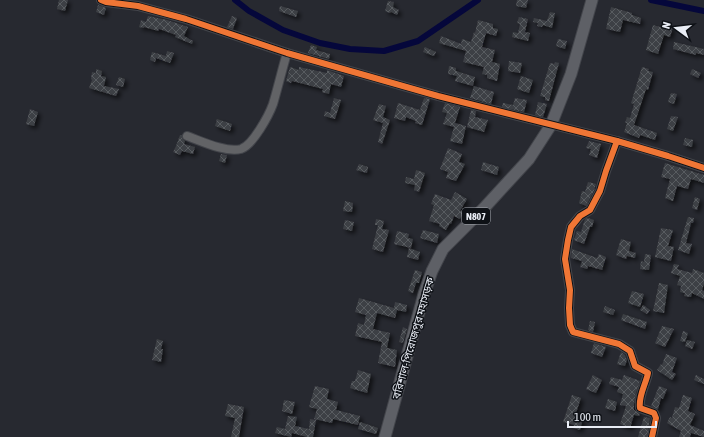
<svg xmlns="http://www.w3.org/2000/svg" width="704" height="437" font-family="'Asap Condensed','Noto Sans Bengali',sans-serif">
<style>
.lines{fill:none;stroke-linecap:round;stroke-linejoin:round}
.canal{stroke:#05073b;stroke-width:6}
.building{fill:url(#building-cross-hatch);filter:url(#shadow)}
.minor-casing{stroke:#43454b;stroke-width:10}
.highway-casing{stroke:#43454b;stroke-width:13}
.minor{stroke:#626366;stroke-width:8}
.highway{stroke:#5e6066;stroke-width:11}
.cycleway-casing{stroke:#0e1116;stroke-width:8}
.cycleway{stroke:#f07635;stroke-width:6}
.labels{text-anchor:middle;dominant-baseline:central;stroke-width:3;stroke-linejoin:round;paint-order:stroke}
.shield{fill:#0e1116;stroke:#a7abb2;stroke-width:1}
.shield-label{font-size:10px;font-weight:bold;fill:#e9edf5}
.street-label{font-size:11px;fill:#e9edf5;stroke:#0e1116}
</style>
<defs>
<pattern id="building-cross-hatch" width="8" height="8" patternUnits="userSpaceOnUse"><rect width="8" height="8" fill="#3d3f44"/><path d="M0 0l8 8M0 8l8-8" fill="none" stroke="#595b60"/></pattern>
<filter id="shadow"><feDropShadow dx="3" dy="3" stdDeviation="2" flood-color="#0009"/></filter>
</defs>
<rect width="100%" height="100%" fill="#272930"/>
<g class="lines">
<g class="canal">
<path d="M235,0l14,11 34,19 37,13 30,6 34,2 34,-10 60,-41"/>
<path d="M651,0l53,11"/>
</g>
</g>
<g class="building">
<path d="M59,0h9l-3,11 -8,-2z"/>
<path d="M517,0h11l-2,8 -10,-2z"/>
<path d="M388,1l6,1 -1,5 6,3 -2,5 -6,-3 -1,1 -5,-2z"/>
<path d="M98,5l8,3 -2,7 -8,-3z"/>
<path d="M280,6l18,5 -2,6 -17,-6z"/>
<path d="M611,7l21,6v2l9,3 -1,6 -17,-4 -3,12 -14,-3z"/>
<path d="M550,12l5,1 -3,15 -9,-3 -1,2 -5,-1 1,-3 -5,-1 1,-4 13,3z"/>
<path d="M148,16l19,4 21,7 -4,9 9,5 -1,3 -17,-7 1,-2 -17,-6 -1,2 -14,-4v1l-5,-1 2,-7 5,2z"/>
<path d="M232,16l5,2 -4,11 -6,-2z"/>
<path d="M519,17l9,2 -3,13 5,1 -2,8 -16,-4 1,-5 5,1 2,-9 -3,-1z"/>
<path d="M478,20l15,4v4l5,1 -2,7 -10,-3 -4,14 13,3 -3,12 8,2 -3,17 -10,-3v-3l-5,-1 2,-7 -21,-5 3,-11 -27,-8 2,-7 20,8 1,-5 9,3 3,-10 1,1z"/>
<path d="M653,25l14,4 2,-3 4,1 -3,10 -6,-2 -6,19 -12,-4z"/>
<path d="M558,39l9,2 -2,8 -9,-3z"/>
<path d="M674,42l30,7v6l-8,-2v2l-23,-6z"/>
<path d="M311,45l6,2 -1,3 14,4 -1,5 -21,-6z"/>
<path d="M425,47l11,5 -2,4 -11,-4z"/>
<path d="M167,51l7,2 -4,10 -14,-5 -1,4 -5,-2 2,-8 14,4z"/>
<path d="M509,61l13,2 -2,10 -12,-2z"/>
<path d="M555,62l4,1 -10,38 -4,-1v-3l-5,-1 10,-33 4,1z"/>
<path d="M449,66l7,2v3l19,6 -2,9 -18,-5 2,-5 -9,-2z"/>
<path d="M290,67l9,3v-3l28,6v-3l17,6 -3,11 -10,-3 -2,10 -7,-2 1,-3 -31,-8 -1,2 -5,-2z"/>
<path d="M642,67l7,2 -1,2 5,1 -5,18 -2,-1 -12,36 23,8 -2,7 -15,-5 -1,3 -15,-6 3,-9h-2l2,-6 3,1 4,-14 -3,-1z"/>
<path d="M96,69l6,2 -1,5 5,1 -2,9 15,3 -3,7 -27,-8 3,-8 -1,-1 1,-7 4,1z"/>
<path d="M692,69l9,4 -3,5 -8,-4z"/>
<path d="M521,76l12,4 -4,13 -12,-4z"/>
<path d="M119,77l6,2 -2,8 -7,-2z"/>
<path d="M474,86l20,6 -3,12 -21,-6z"/>
<path d="M671,93l6,1 -3,10 -6,-2z"/>
<path d="M334,98l7,2 -6,19 -11,-3 1,-5 5,2z"/>
<path d="M424,98l6,1 -8,26 -7,-2 1,-2 -10,-4 -1,4 -11,-3 4,-15 22,7z"/>
<path d="M515,98l12,2 -3,12 -22,-5 1,-4 10,2z"/>
<path d="M538,102l9,2 -4,13 -8,-2z"/>
<path d="M445,103l15,4 -5,16 11,3 -4,18 -12,-3 4,-14 -11,-3 4,-11 -5,-1z"/>
<path d="M379,104l7,2 -3,11 7,3 -8,24 -4,-2 5,-19 -10,-3z"/>
<path d="M30,109l8,3 -4,14 -8,-2z"/>
<path d="M471,110l5,1 -1,6 13,3 -4,12 -17,-5z"/>
<path d="M671,116l7,1 -5,14 -6,-2z"/>
<path d="M217,119l15,5 -2,7 -15,-5z"/>
<path d="M180,135h2l1,4 2,2 -1,3 11,3 -2,7 -11,-3 -2,4 -7,-3 3,-6z"/>
<path d="M685,138l8,2 -1,7 -9,-2z"/>
<path d="M589,141l12,3 -4,14 -8,-3 2,-6 -5,-1z"/>
<path d="M448,148l14,6 -3,8 6,2 -9,17 -10,-3 2,-6 -8,-3z"/>
<path d="M221,154l6,1 -2,8 -6,-2z"/>
<path d="M483,162l16,5 -2,8 -16,-5z"/>
<path d="M665,163l39,12v8l-13,-4 -3,10 -11,-3 -4,15 -8,-3 5,-19 -9,-2z"/>
<path d="M359,164l9,3 -1,6 -11,-3z"/>
<path d="M416,170l9,3 -6,19 -5,-2 1,-5 -10,-2 1,-6 8,2z"/>
<path d="M588,182l8,2 -2,7 -8,15 -7,-3 3,-12 3,1z"/>
<path d="M455,192l12,7 -7,12 3,2 -3,6 -6,-3 -3,8 -1,-1 -4,7 -7,-4 1,-2 -11,-3 5,-16 -3,-1 4,-10 16,6z"/>
<path d="M695,197l5,2 -3,11 -5,-2z"/>
<path d="M345,201l8,2 -1,9 -9,-1z"/>
<path d="M688,217l6,1 -1,5h-2l-5,20 6,1 -3,10 -11,-4z"/>
<path d="M588,218l6,2 -2,7h-2l-6,17 -10,-4 3,-9 4,1 4,-13z"/>
<path d="M376,219l8,2 -2,8 7,1 -6,22 -11,-3 6,-24h-3z"/>
<path d="M345,220l9,2 -2,9 -9,-2z"/>
<path d="M661,228l12,2 -5,16 6,1 -3,14 -16,-4z"/>
<path d="M423,230l16,4 -2,9 -17,-5z"/>
<path d="M397,231l12,3 -1,4 5,1 -2,9 -17,-4z"/>
<path d="M621,239l10,3 -2,9 7,2 -1,5 -8,-2 -1,3 -10,-4z"/>
<path d="M409,248l11,4 -2,8 -11,-3z"/>
<path d="M572,249l25,9 2,-4 7,3 -4,13 -14,-4 -1,3 -7,-2 2,-6 -11,-3z"/>
<path d="M645,254l6,1 -2,15 -9,-1 1,-8 3,1z"/>
<path d="M674,264l5,1 -2,4 15,4 1,-4 11,4v11l-2,6 2,1v8l-12,-6 -1,4 -7,-1 1,-3 -5,-1 1,-6 -4,-1 3,-9 -9,-3z"/>
<path d="M415,270l7,2 -3,11h-3l-3,10 -5,-2z"/>
<path d="M659,283l9,2 -4,28 -11,-2z"/>
<path d="M632,291l12,3 -4,13 -12,-4z"/>
<path d="M359,298l35,10 1,-6 12,3 -1,7 -9,-2 -2,8 -18,-5 -4,16 17,4 -3,15 10,2 -2,17 -17,-4 4,-21 -27,-6 3,-13 6,2 2,-10 -11,-3z"/>
<path d="M643,305l7,5 -3,4 -7,-4z"/>
<path d="M605,306l10,4 -2,5 -10,-3z"/>
<path d="M623,314l24,8 -2,7 -24,-9z"/>
<path d="M590,321l5,1 -2,10 -5,-2z"/>
<path d="M662,326l12,3 -9,18 -10,-4z"/>
<path d="M403,327l4,2 -4,14 -4,-1z"/>
<path d="M683,331l5,2 -3,9 -5,-1z"/>
<path d="M157,339l6,2 -2,8h2l-2,13 -9,-2z"/>
<path d="M687,340l8,2 -3,7 -7,-3z"/>
<path d="M594,343l12,4 -4,10 -11,-4z"/>
<path d="M621,352l4,3 2,5 -2,6 -8,-2z"/>
<path d="M666,354l11,4 -5,14 4,2 -4,6 -15,-10 4,-6 1,1z"/>
<path d="M358,370l13,4 -4,19 -17,-5 2,-7h3z"/>
<path d="M593,375l9,5 -6,13 -10,-4z"/>
<path d="M624,375l16,6 -4,12 -2,11v6l6,4 -1,2 -5,-1 -4,13 -10,-4 6,-18 -6,-1 3,-11 -6,-2 2,-5 -10,-3 2,-7 11,3z"/>
<path d="M696,375l8,4v5l-10,-4z"/>
<path d="M315,386l14,3 -2,10 11,3 -2,8 24,6 -2,9 -25,-6 -1,4 -18,-4 3,-10 -8,-2z"/>
<path d="M659,386l8,3 -4,10 -2,-1 -3,11 -7,-3z"/>
<path d="M572,395l9,3 -6,18 8,3 -3,11 -7,-2 1,-3 -11,-3z"/>
<path d="M683,395l9,3 -4,13 7,3 -5,11 14,6v6l-13,-4 -1,4h-11l2,-6 -14,-8 3,-6 2,1 3,-11 4,1z"/>
<path d="M608,399l9,3 -2,9 -10,-3z"/>
<path d="M284,400l11,2 -3,12 -10,-3z"/>
<path d="M228,404l16,3 -5,30h-8l4,-19 -10,-2z"/>
<path d="M288,416l9,1 -2,9 14,3 1,-10 6,1 -3,17h-6l-15,-4 -1,4 -16,-4 2,-6 8,2z"/>
<path d="M644,417l6,1 -3,19h-9z"/>
<path d="M360,422l18,6 -2,6 -18,-5z"/>
</g>
<g class="lines">
<defs>
<g id="minor">
<path d="M101,0l5,2 32,4 48,13 101,34 151,43 179,45 51,15 36,12"/>
<path d="M187,136c14,5 39,17 54,13 12,-4 28,-34 32,-45 5,-17 9,-34 14,-51"/>
<path d="M617,141l-11,30 -6,20 -10,19 -10,6 -9,11 -3,13 -3,19 5,31 -1,18 1,17 3,7 46,12 11,7 5,15 13,7c-2,11 -10,23 -8,35l14,5 2,5 -4,19"/>
</g>
<path id="highway" d="M385,437l39,-143 8,-23 11,-22 42,-42 44,-48 22,-34 20,-51 21,-74"/>
</defs>
<use href="#minor" class="minor-casing"/>
<use href="#highway" class="highway-casing"/>
<use href="#minor" class="minor"/>
<use href="#highway" class="highway"/>
<defs>
<g id="cycleway">
<path d="M101,0l5,2 32,4 48,13 101,34 151,43 179,45 51,15 36,12"/>
<path d="M617,141l-11,30 -6,20 -10,19 -10,6 -9,11 -3,13 -3,19 5,31 -1,18 1,17 3,7 46,12 11,7 5,15 13,7c-2,11 -10,23 -8,35l14,5 2,5 -4,19"/>
</g>
</defs>
<use href="#cycleway" class="cycleway-casing"/>
<use href="#cycleway" class="cycleway"/>
</g>
<g class="labels">
<rect class="shield" x="462" y="208" width="28" height="16" rx="3"/>
<g class="shield-label">
<text x="476" y="216">N807</text>
</g>
<g class="street-label">
<text transform="translate(413 338) rotate(-74)">বরিশাল-পিরোজপুর মহাসড়ক</text>
</g>
</g>
<g transform="translate(676 28) rotate(285)" stroke="#0e1116" stroke-width="3" paint-order="stroke">
<path d="M0-3L7 15L0 10L-7 15Z" fill="#e9edf5"/>
<text y="-6" font-size="11" font-weight="bold" text-anchor="middle" fill="#e9edf5">N</text>
</g>
<path d="M568 421v6h88v-6" fill="none" stroke="#e9edf5" stroke-width="2"/>
<text x="574" y="421" font-size="12" fill="#e9edf5" stroke="#0e1116" stroke-width="3" paint-order="stroke">100 m</text>
</svg>
